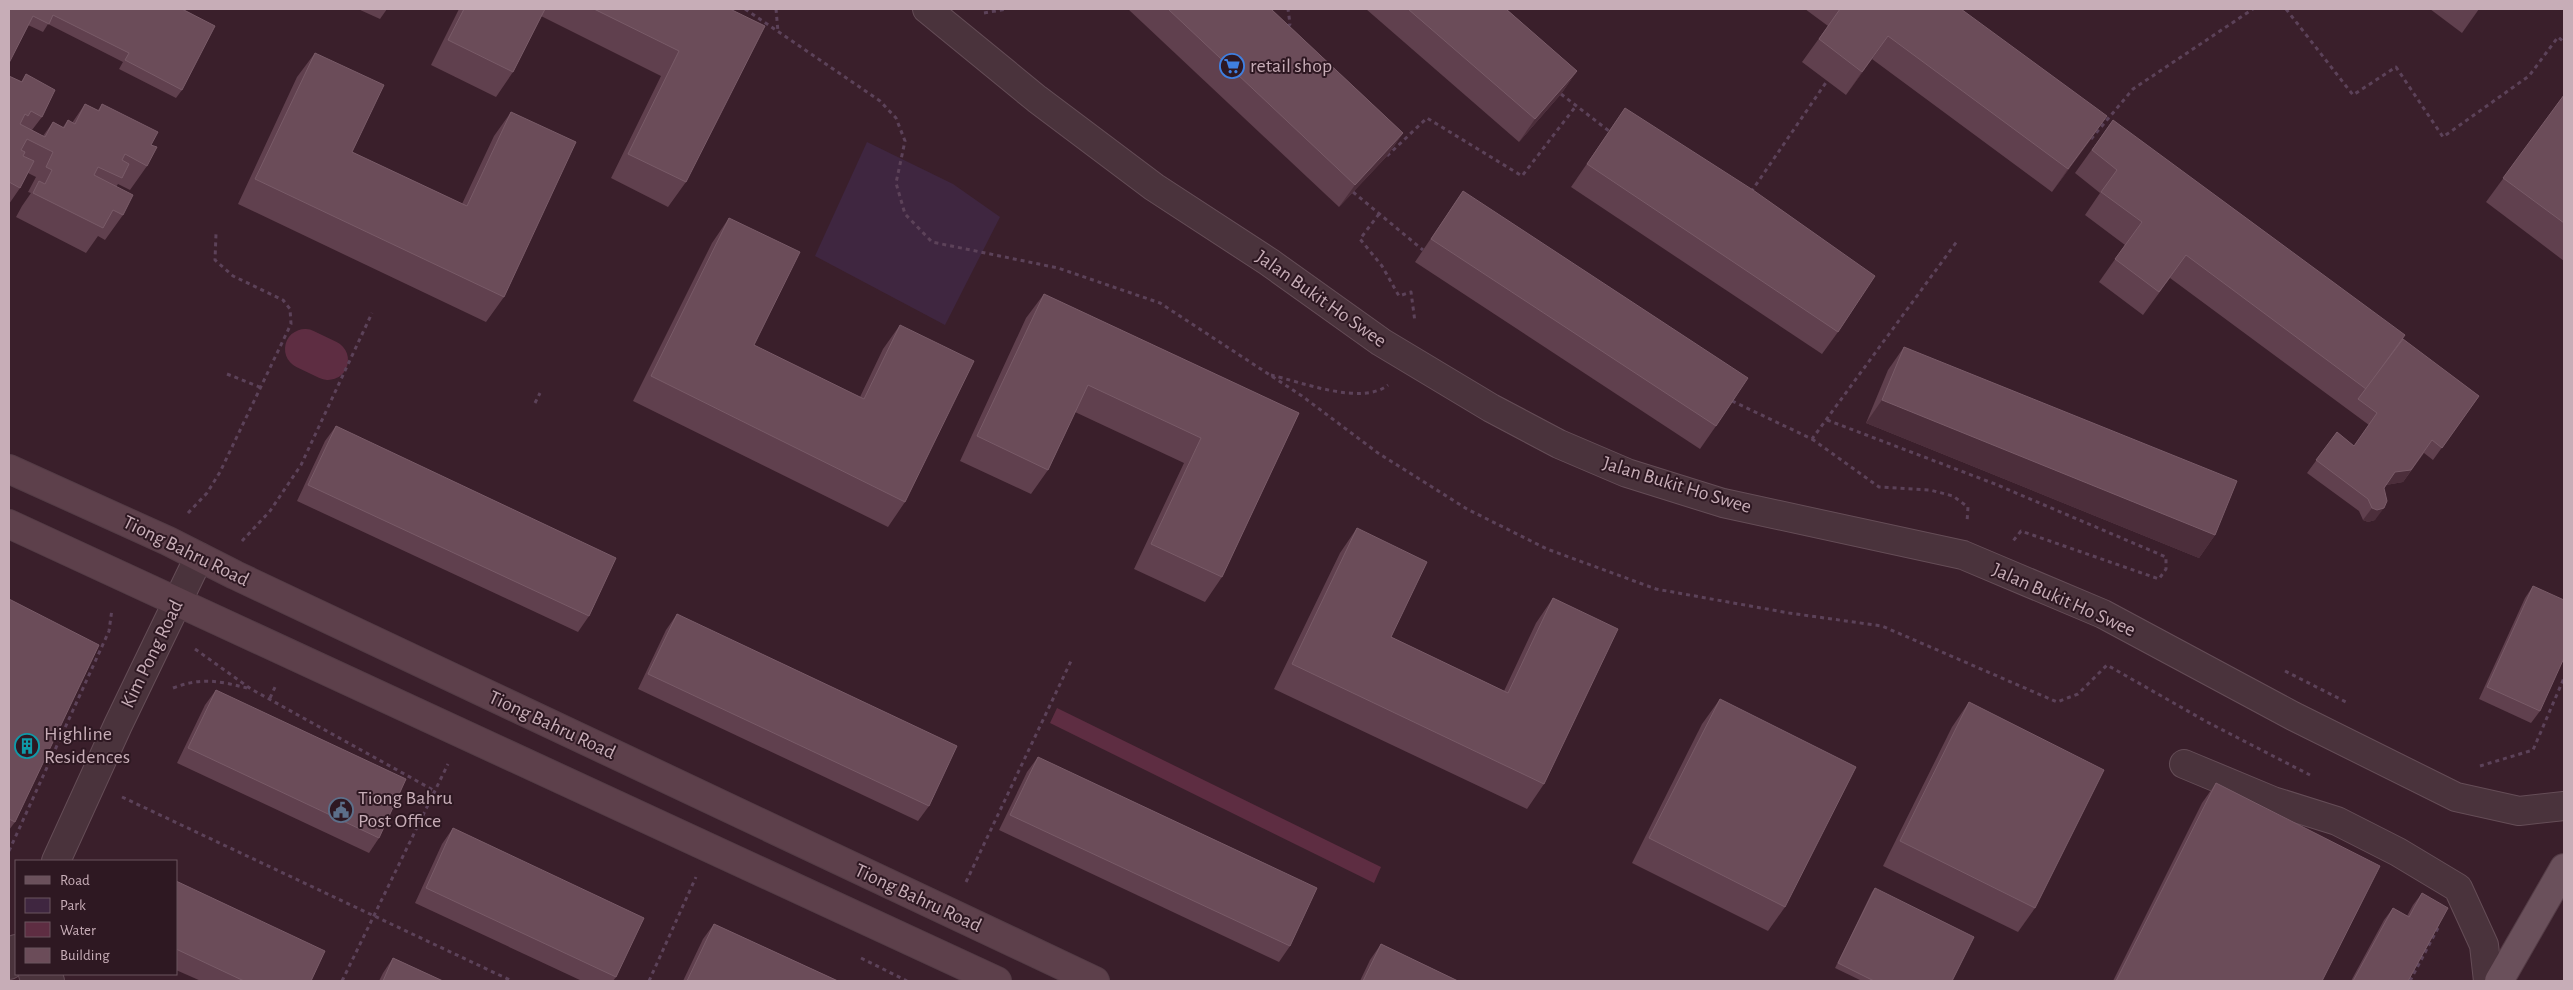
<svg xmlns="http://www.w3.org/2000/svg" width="2573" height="990" font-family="'Alegreya Sans',sans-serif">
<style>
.green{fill:#3f2640}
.water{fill:#5e2d42}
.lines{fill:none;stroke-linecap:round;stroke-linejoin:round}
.canal{stroke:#5e2d42;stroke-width:40}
.minor-casing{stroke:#654d57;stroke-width:30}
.secondary-casing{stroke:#543c46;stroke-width:30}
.primary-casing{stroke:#543c46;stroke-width:30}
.path{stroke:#5c4259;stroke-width:3;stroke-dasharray:4 4;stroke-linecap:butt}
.minor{stroke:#4a333c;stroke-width:28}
.secondary{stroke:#5d404b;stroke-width:28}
.primary{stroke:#6a505b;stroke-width:28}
.wall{fill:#60404e}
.shaded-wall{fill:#4c2e3b}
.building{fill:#6b4c59;stroke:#795b68}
.labels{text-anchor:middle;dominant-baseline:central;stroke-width:4;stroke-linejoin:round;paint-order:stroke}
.poi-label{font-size:20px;fill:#c7adb7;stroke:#2e1822;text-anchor:start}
.street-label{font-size:20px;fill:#c7adb7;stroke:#2e1822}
</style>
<rect width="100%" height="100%" fill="#3a1f2b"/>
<path class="green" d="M867,142l86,42 47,33 -55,108 -130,-69z"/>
<path class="water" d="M1057,708l324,159 -7,16 -324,-160z"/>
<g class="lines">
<path class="canal" d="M305,349l23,11"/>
<defs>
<g id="minor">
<path d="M927,9l110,90 117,88 115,75 112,80 110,66 68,36 68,29 96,30 240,52 140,59 190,102 163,81 63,14 45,-5"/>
<path d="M2184,764l89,37 64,20 61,31 60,36 26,57 4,36"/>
<path d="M56,861l62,-136 81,-168"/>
<path d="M9,965l7,-16"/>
<path d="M33,974l17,7"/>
</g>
<g id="secondary">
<path d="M9,469l159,72 67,34 860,406"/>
<path d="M9,524l988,457"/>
</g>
<path id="primary" d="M2499,981l65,-113"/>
</defs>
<use href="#minor" class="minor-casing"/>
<use href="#secondary" class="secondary-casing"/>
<use href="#primary" class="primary-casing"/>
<g class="path">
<path d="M745,9l135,92 16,17 9,23 -9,42 9,31 27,28 126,26 102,35 142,93 76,57 89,56 80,40 109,40 133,24 93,13 175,76 21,-8 29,-29 100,57 103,53"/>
<path d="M776,9l2,23"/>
<path d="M2286,9l67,86 43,-28 47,70 86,-61 29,-39 6,5"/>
<path d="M984,13l23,-4"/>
<path d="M1288,27l2,-3 -2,-15"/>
<path d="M1561,94l48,37"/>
<path d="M2091,139l42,-50 120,-80"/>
<path d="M1387,156l40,-38 95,58 54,-70"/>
<path d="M1353,192l70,58"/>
<path d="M1751,192l76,-111"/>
<path d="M1379,214l-19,25 22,27 17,30 12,-4 4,30"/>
<path d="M227,374l35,14"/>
<path d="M1271,375c30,7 91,31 117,10"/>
<path d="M1732,401l80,38 146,-199"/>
<path d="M535,403l5,-10"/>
<path d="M1827,420l168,64 171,73v12l-7,10 -138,-48 -8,10"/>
<path d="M1812,439l67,48 51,3 23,6 15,11 -1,15"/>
<path d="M188,513l19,-20 13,-21 71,-148 -1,-15 -7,-9 -50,-24 -18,-16 1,-26"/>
<path d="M242,541l28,-30 31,-46 71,-152"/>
<path d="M195,649l56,40 184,102"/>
<path d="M2285,671l61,31"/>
<path d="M173,688c29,-11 46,-7 74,0"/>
<path d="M270,698l6,-13"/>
<path d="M2480,766l53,-16 31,-72"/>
<path d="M122,797l390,184"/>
<path d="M9,851l100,-220 3,-22"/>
<path d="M966,882l105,-221"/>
<path d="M861,958l46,23"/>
<path d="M342,981l106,-217"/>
<path d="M649,981l47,-104"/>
<path d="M2410,981l29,-55"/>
</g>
<use href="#minor" class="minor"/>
<use href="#secondary" class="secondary"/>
<use href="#primary" class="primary"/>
</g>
<g class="wall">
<path d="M9,9h173v81l-6,8 -57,-29 4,-7 -75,-38 -5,8 -15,-7z"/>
<path d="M358,9h29l-7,10z"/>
<path d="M459,9h271l-44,173 -18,25 -57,-29 50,-102 -120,-60 -28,56 -17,25 -65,-32z"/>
<path d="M1128,9h143l132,124 -16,23 -48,51z"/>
<path d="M1366,9h140l71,62 -16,23 -42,48z"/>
<path d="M1805,9h156l130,130 -39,53 -180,-133 -26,36 -44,-33 26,-36z"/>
<path d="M2430,9h49l-17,24z"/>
<path d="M315,53l37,99 110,52 32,-68 17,-24 -7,185 -18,25 -248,-118 59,-127z"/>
<path d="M26,74l16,43 -10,13 11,6 10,-14 10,5 5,-7 4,3 13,-19 13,6 4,-6 49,41 -4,21 -17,24 -12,-6 -2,3 7,28 -18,25 -7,-4 -12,17 -70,-36 6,-11 9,-13 -3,-1 8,-15 -8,-4 -8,15 -11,16v-128l12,6z"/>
<path d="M2564,95v166l-78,-59z"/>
<path d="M1625,108l213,224 -16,22 -251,-167z"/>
<path d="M2113,120l289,220 77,56 -46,64 -9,-7 -21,29 -17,3 -2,3 -9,32 -7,2 -5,-2 -4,-9 -52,-38 30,-41 17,14 15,-21 -199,-147 -27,37 -44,-33 26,-37 -40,-30 15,-22 -25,-20z"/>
<path d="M1463,191l253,235 -16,23 -285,-187z"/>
<path d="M729,218l25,127 106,52 23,-48 17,-24 5,177 -17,25 -255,-126 79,-158z"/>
<path d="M1044,294l255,119 -77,164 -17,25 -71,-33 50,-106 -109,-51 -27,58 -17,24 -71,-33 66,-143z"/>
<path d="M1904,347l311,188 -16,23 -333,-135 22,-53z"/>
<path d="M336,426l253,190 -11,16 -281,-131 28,-60z"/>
<path d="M1357,528l34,109 113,54 32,-68 17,-25 -9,186 -17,25 -253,-120 66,-136z"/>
<path d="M2533,586l7,125 -9,12 -52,-24 46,-101z"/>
<path d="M9,599l6,223 -6,8z"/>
<path d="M677,614l252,192 -11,15 -280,-132 28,-59z"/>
<path d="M216,690l163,148 -10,15 -192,-90 28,-58z"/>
<path d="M1720,699l65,208 -17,24 -136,-68 70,-139z"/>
<path d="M1969,702l66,206 -17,24 -135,-66 69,-139z"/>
<path d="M1038,757l252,189 -11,16 -280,-132 28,-58z"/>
<path d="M2216,783l106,198h-209l89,-178z"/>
<path d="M453,828l163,149 -3,4h-31l-167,-78 27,-59z"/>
<path d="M176,881l135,100h-110l-25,-11z"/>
<path d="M1875,888l77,93h-90l-27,-13 37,-76z"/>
<path d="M2422,893l-14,88h-57l33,-61 9,-12 14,8 6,-11z"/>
<path d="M714,924l124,57h-155l20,-42z"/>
<path d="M1381,944l77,37h-98l10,-21z"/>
<path d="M393,958l50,23h-64l4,-8z"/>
</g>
<g class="shaded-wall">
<path d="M1888,36l-16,23 -26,36 16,-23z"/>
<path d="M1577,71l-16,23 -42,48 16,-23z"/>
<path d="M2107,116l-16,23 -39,53 16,-23z"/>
<path d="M1403,133l-16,23 -48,51 16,-22z"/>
<path d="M1882,400l333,135 -16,23 -333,-135z"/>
<path d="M2432,440l-29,42 -17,3 -11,15 20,-28z"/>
<path d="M2372,508h12l-9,12 -7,2 -5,-2z"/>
</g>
<g class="building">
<path d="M9,9h173l33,17 -33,64 -57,-30 4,-7 -76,-38 -4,9 -16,-8 -24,47z"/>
<path d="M464,9h81l-32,63 -65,-32z"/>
<path d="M594,9h136l35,17 -79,156 -58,-28 51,-103z"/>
<path d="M1168,9h103l132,124 -48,52z"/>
<path d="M1408,9h98l71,62 -42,48z"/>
<path d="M1840,9h121l146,107 -39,53 -180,-133 -26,36 -43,-33z"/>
<path d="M315,53l69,32 -32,67 115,54 44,-94 65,30 -72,155 -249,-118z"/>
<path d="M26,74l29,16 -13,27 -11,-6 -3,5 -3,-2 -5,10 25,13 8,-15 11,6 4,-8 7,4 10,-20 14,7 3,-7 56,28 -7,13 6,2 -10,19 -22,-12 -3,6 7,4 -7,14 -24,-11 -4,8 39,20 -10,20 -10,-5 -10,18 -70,-35 6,-12 6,3 7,-14 -6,-3 7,-15 -26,-13 -6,11 4,2 -2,4 11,5 -14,27 -11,-6v-106l13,6z"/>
<path d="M2564,95v128l-61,-45z"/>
<path d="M1625,108l128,82 122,86 -37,56 -251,-168z"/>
<path d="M2113,120l292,215 -39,54 -180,-134 -27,37 -44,-33 27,-37 -41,-30 16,-22 -25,-20z"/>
<path d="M1463,191l285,187 -32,48 -285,-187z"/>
<path d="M729,218l71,34 -46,93 110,54 36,-74 74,36 -69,141 -254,-126z"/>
<path d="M1044,294l255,119 -77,164 -71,-33 50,-106 -113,-53 -40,85 -71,-34z"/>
<path d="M2403,339l76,57 -37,52 -10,-8 -21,30 -16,2 -11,16 3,13 -3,7 -7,2 -5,-2 -4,-9 -52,-39 21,-28 17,14 23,-33 -19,-14z"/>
<path d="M1904,347l333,134 -22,54 -333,-135z"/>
<path d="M336,426l280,132 -27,58 -281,-131z"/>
<path d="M1357,528l70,34 -36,75 117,56 45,-95 65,31 -74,155 -252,-120z"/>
<path d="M2533,586l31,14v58l-24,53 -53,-24z"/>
<path d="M9,599l90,46 -84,177 -6,-3z"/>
<path d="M677,614l280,132 -28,60 -281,-132z"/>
<path d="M216,690l190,89 -27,59 -191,-90z"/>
<path d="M1720,699l136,68 -71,140 -136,-69z"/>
<path d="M1969,702l135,68 -69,138 -135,-67z"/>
<path d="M1038,757l279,131 -27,58 -280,-131z"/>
<path d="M2216,783l164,83 -58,115h-206z"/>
<path d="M453,828l191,90 -28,59 -190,-89z"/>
<path d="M176,881l149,70 -14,30h-67l-68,-32z"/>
<path d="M1875,888l99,49 -22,44h-78l-36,-18z"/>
<path d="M2422,893l26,15 -40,73h-55l40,-73 16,9z"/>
<path d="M714,924l124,57h-151z"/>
<path d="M1381,944l77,37h-95z"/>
<path d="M393,958l50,23h-60z"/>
</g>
<defs>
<symbol id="supermarket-ring" viewBox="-11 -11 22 22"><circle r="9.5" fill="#2e1822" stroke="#3f7fe0" stroke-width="1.5"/><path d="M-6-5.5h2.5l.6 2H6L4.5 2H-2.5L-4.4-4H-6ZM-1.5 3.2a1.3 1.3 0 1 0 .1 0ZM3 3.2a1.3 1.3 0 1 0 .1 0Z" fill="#3f7fe0"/></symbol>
<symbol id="building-ring" viewBox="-11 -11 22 22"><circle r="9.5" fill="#2e1822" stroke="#0f9aa8" stroke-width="1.5"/><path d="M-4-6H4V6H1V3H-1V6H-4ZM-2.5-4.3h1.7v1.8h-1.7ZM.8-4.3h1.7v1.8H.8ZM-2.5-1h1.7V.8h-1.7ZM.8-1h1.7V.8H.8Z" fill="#0f9aa8"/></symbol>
<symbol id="civic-ring" viewBox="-11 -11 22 22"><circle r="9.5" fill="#2e1822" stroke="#5c6f8a" stroke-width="1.5"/><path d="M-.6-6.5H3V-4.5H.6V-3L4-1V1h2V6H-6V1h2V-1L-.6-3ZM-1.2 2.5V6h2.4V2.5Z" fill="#5c6f8a"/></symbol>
</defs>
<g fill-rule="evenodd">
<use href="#supermarket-ring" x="1218" y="52" width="28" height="28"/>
<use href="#building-ring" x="13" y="732" width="28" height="28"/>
<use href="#civic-ring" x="327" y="796" width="28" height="28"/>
</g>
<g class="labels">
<g class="poi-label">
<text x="1250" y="66">retail shop</text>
<text x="44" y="734">Highline<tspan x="44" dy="23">Residences</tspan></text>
<text x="358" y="798">Tiong Bahru<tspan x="358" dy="23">Post Office</tspan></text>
</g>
<g class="street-label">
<text transform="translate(1321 299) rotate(35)">Jalan Bukit Ho Swee</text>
<text transform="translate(1677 485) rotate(17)">Jalan Bukit Ho Swee</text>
<text transform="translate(186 551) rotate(26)">Tiong Bahru Road</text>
<text transform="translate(2064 600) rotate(24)">Jalan Bukit Ho Swee</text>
<text transform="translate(152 654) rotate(-64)">Kim Pong Road</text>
<text transform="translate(552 725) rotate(25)">Tiong Bahru Road</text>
<text transform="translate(918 898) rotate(25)">Tiong Bahru Road</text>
</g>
</g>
<rect width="2573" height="990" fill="none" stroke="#c7adb7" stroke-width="20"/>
<rect x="15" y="860" width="162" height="115" fill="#2e1822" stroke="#6b545e"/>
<rect x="25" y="876" width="25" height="8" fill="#6a505b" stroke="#6b545e"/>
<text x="60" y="885" font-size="15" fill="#c7adb7">Road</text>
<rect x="25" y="898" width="25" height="15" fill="#3f2640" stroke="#6b545e"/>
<text x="60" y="910" font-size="15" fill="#c7adb7">Park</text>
<rect x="25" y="922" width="25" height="15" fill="#5e2d42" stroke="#6b545e"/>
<text x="60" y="935" font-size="15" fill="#c7adb7">Water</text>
<rect x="25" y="948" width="25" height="15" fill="#6b4c59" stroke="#6b545e"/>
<text x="60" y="960" font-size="15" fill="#c7adb7">Building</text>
</svg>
